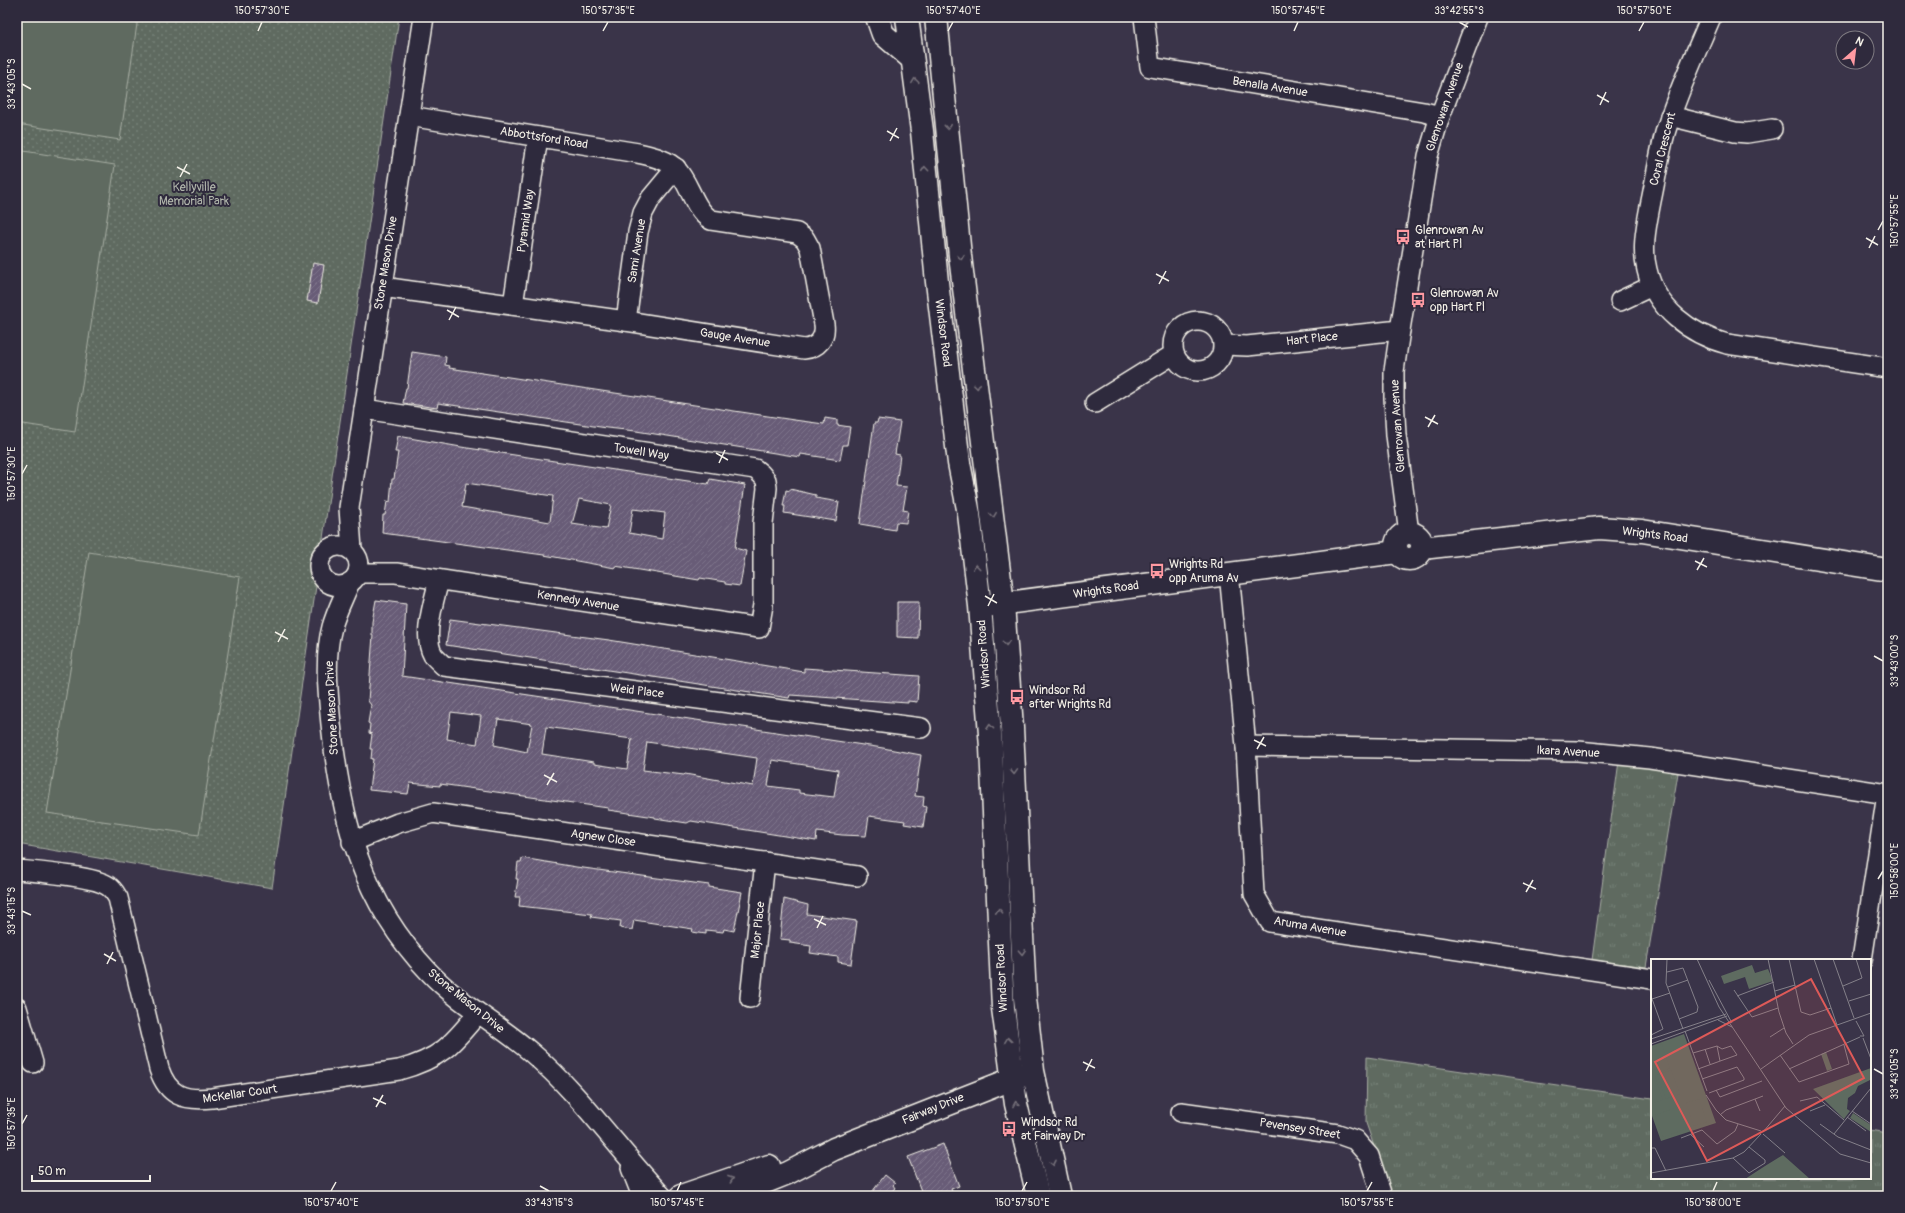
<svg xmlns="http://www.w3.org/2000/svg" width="1905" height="1213" font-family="Pangolin,sans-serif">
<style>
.grass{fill:url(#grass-tufts);stroke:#a9aea4}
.park{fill:url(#park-dots);stroke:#a9aea4}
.pitch{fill:#5e6b60;stroke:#a9aea4}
.building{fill:url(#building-hatch);stroke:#f4f1e8;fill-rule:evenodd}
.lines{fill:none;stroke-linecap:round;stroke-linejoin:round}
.street-casing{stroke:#f4f1e8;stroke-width:22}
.secondary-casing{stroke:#f4f1e8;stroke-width:25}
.primary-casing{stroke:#f4f1e8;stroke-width:25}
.street{stroke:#2f2a3d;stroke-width:19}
.secondary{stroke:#2f2a3d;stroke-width:22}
.primary{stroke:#2f2a3d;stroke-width:22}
.oneway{stroke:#747079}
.ticks{fill:none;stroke:#f4f1e8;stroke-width:1.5}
.labels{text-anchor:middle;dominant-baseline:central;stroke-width:4;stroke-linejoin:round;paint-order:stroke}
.street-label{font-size:12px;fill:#f4f1e8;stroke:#2f2a3d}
.park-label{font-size:12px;fill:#b0b5ab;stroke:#2f2a3d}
.poi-label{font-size:12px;fill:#f4f1e8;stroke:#2f2a3d;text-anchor:start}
.inset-road{fill:none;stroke:#848089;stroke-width:1}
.view{fill:#de5a58;fill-opacity:0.15;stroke:#de5a58;stroke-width:2}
.inset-edge{fill:none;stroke:#f4f1e8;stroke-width:2}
.neatline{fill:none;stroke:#f4f1e8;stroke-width:1.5}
.ticks-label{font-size:10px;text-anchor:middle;fill:#f4f1e8}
</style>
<defs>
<pattern id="grass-tufts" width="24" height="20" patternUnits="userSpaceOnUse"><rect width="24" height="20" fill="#5e6b60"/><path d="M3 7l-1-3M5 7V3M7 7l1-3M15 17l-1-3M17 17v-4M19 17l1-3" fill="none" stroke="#768177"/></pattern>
<pattern id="park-dots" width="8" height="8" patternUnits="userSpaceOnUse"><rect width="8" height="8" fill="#5e6b60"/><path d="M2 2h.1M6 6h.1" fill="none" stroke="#768177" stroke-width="1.8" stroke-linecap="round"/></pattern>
<pattern id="building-hatch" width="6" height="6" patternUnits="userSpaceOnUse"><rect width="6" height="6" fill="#675b77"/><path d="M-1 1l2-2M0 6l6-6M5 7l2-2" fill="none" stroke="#7d738a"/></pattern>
</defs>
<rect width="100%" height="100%" fill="#3a3449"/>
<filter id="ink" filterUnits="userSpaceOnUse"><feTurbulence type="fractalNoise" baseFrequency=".025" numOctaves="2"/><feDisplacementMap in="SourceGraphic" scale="8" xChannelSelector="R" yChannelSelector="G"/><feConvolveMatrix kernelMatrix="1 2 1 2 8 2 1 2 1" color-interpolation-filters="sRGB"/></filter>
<g filter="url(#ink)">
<g class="grass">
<path d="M1619,761l59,12 -32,194 -54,-7z"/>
<path d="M1367,1057l285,42v79h218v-48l18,3v63h-497l-25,-73z"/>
</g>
<path class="park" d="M17,17h382l-127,871 -255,-44z"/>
<g class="pitch">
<path d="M17,17h121l-18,123 -103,-16z"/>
<path d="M17,150l98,15 -40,267 -58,-9z"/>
<path d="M89,552l151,25 -41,258 -152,-22z"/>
</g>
<g class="building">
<path d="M313,263l11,2 -6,38 -11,-2z"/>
<path d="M412,352l34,5 -1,8 5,1 -1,2 345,52 30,4 1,-6 12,2v5l13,2 -3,18h-4l-3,15 -39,-6 -1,3 -164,-26 -29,-3 -169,-25 -1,5 -34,-5 3,-15h1z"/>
<path d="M878,419l22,3 -5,32 5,1 -4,31 11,1 -4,23 5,1 -2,12 -10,-1 -1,8 -35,-6 14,-101h3z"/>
<path d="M398,436l63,11 247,37 2,-5 35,6 -10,63 11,3 -6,35 -15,-2v-2l-25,-4 -1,2 -84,-14v2l-71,-13 -162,-22 1,-18h2l2,-14 3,1 2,-23h2l4,-27h-3zM466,483l87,13 -3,26 -88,-15zM579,499l32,6 -5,24 -34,-5zM633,509l32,4 -3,26 -33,-6z"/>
<path d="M790,489l26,6v3l23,4 -3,19 -52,-8 1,-7h-2l3,-16 4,1z"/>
<path d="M376,600l30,4 -4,72 481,72 38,7 -6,41 9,1 -1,9 3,1 -3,20 -19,-3 1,-3 -36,-5 -3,20 -24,-1 -25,-3 -1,9 -125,-20 -4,2 -32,-5v-1l-47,-7v-2l-168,-24v2l-30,-3 -2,11 -39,-4 4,-31h-2l1,-10h-2l2,-15 -3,-1 1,-9 -2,-1 3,-18 -3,-4 5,-66h-1v-13zM451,712l30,4 -4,28 -30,-5zM498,719l34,5 -5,28 -33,-7zM546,727l86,12 -5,30 -33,-5v-2l-52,-8zM647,742l110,16 -4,28 -68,-12 -1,1 -41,-5zM772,760l66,10 -4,27 -35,-4v-3l-31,-4z"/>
<path d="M897,602h22l-1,36 -21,-1z"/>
<path d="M450,619l159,21 195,32v-4l115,8 -2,26 -9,-1v2l-118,-8 -1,3 -343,-53z"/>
<path d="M522,858l54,9 133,18v2l33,5 -8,39 -10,-2 -1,3 -17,-2v4l-14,-2 1,-3 -59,-9 -2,10 -12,-2 1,-7 -30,-4 1,-3 -73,-8 1,-9h-5l3,-18h-2l2,-17h3z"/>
<path d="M784,899l24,6 -1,9 50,7 -6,43 -13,-2v-5l-28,-4 1,-7 -21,-3v-3l-10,-1z"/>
<path d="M943,1144l16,42 -8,3 3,7h-31l-15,-39z"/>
<path d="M885,1175l10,8 -2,2 2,3 -7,8h-19z"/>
</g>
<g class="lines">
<defs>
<g id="street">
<path d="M1144,17l6,50 274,45 16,4"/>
<path d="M1711,17c-16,38 -34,76 -46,116 -6,22 -9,45 -14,68 -4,22 -10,46 -4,69 9,39 43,64 80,74l161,24"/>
<path d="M1670,116l65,16 12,1 25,-4"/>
<path d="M382,287l244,34 178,28c14,-1 22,-11 20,-25l-14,-76 -5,-9 -8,-6 -86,-13c-18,-11 -21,-37 -35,-51 -9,-10 -26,-13 -38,-16l-229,-37"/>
<path d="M1620,301l32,-15"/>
<path d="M513,305l25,-168"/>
<circle cx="1198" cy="346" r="25"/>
<path d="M626,321l12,-89 5,-19 8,-15 25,-30"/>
<path d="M1224,345l23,1 153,-16"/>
<path d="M1095,403l79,-49"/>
<path d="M1409,533l-13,-98 -2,-37v-27l6,-41 28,-174 12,-40 38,-99"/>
<circle cx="339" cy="566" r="20"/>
<path d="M352,550l-3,-42 75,-491"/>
<path d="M358,573h38l363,55 4,-23v-82l4,-35 -1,-8 -5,-6 -6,-5 -391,-60"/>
<path d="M1229,573l17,173 8,148 16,28 382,57"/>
<path d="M439,580c-5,21 -17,56 -6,75 3,4 8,8 11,11l477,62"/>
<path d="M350,582c-6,15 -14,30 -18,45 -8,29 -4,68 -1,97 10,95 30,177 98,248 30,32 70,52 103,81 49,42 86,96 130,143"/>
<path d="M1246,746l332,5 72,7 238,36"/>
<path d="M352,842l46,-19 35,-10 424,63"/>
<path d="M17,870c20,2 77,6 91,16 5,3 7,7 10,12l41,171c9,27 25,32 53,29l187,-28c41,-11 53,-25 79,-57"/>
<path d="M1862,960l25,-166"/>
<path d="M750,998l15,-136"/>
<path d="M17,1008l16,55"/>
<path d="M1181,1112l157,22 17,6 14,16 13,40"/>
<path d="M631,1168l11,28"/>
</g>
<g id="secondary">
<circle cx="1409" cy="546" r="13"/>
<path d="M1422,548l177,-20 43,3 246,39"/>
<path d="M984,606l413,-54"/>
<path d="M681,1196l88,-30"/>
<path d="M731,1196l57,-23 46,-24 196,-77"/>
</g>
<g id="primary">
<path d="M877,17l6,17 29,25"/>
<path d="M907,17l15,114 15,151 22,181 10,51 11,92 11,141 12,261 13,96 22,92"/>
<path d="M936,17l24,239 43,348 9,124 13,270 8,73 27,125"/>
</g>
</defs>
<use href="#street" class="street-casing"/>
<use href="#secondary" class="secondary-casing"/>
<use href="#primary" class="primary-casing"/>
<use href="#street" class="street"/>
<use href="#secondary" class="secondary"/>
<use href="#primary" class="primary"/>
</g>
<defs><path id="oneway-chevron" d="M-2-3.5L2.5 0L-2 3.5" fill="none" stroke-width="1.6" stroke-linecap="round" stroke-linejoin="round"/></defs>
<g class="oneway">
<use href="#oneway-chevron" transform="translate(915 81) rotate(-98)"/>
<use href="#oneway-chevron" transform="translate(948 127) rotate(84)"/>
<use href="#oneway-chevron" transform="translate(925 169) rotate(-95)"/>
<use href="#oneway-chevron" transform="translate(961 257) rotate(83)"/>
<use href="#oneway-chevron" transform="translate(977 386) rotate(83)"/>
<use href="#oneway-chevron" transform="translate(993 515) rotate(83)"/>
<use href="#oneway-chevron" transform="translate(976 567) rotate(-97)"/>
<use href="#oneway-chevron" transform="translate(1006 643) rotate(86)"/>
<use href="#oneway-chevron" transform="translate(990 727) rotate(-94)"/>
<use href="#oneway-chevron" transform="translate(1014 772) rotate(88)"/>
<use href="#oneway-chevron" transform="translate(999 911) rotate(-93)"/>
<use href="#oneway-chevron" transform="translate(1022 952) rotate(87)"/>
<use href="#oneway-chevron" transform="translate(1008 1040) rotate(-98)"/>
<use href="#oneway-chevron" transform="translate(1016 1104) rotate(-100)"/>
<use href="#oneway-chevron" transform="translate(1053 1163) rotate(78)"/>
<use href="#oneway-chevron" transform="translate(731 1179) rotate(-20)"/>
</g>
</g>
<path class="ticks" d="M1459,22l9,5M258,31l4,-9M603,31l5,-9M948,31l5,-9M1294,31l4,-9M1639,31l5,-9M22,84l9,5M1597,95l12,7M1600,105l6,-13M887,131l12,7M890,141l7,-13M177,167l13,7M180,177l7,-13M1878,230l5,-9M1866,238l12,7M1869,248l6,-12M1156,274l13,7M1159,284l7,-13M447,310l12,7M449,320l7,-13M1425,417l13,7M1428,427l7,-12M716,453l12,7M719,463l6,-13M22,474l5,-9M1695,561l12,6M1697,570l7,-12M985,596l12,7M988,606l6,-12M275,632l13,7M278,642l7,-13M1874,656l9,5M1254,740l12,6M1257,749l7,-12M544,775l13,7M547,785l7,-12M1878,879l5,-8M1523,883l13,6M1526,892l7,-12M22,911l9,4M814,919l12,6M817,928l6,-12M104,954l12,7M107,964l6,-12M1083,1062l12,6M1874,1069l9,5M1086,1071l6,-12M373,1098l13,6M376,1107l7,-12M22,1124l5,-9M540,1186l9,5M331,1191l5,-9M677,1191l4,-9M1022,1191l5,-9M1367,1191l5,-9M1713,1191l4,-9"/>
<defs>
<symbol id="bus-bare" viewBox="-9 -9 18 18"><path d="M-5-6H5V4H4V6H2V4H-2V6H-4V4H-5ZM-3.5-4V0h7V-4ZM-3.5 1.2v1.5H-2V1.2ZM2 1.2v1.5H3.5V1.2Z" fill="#ff9aa2" stroke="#2f2a3d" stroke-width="2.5" paint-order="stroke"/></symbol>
</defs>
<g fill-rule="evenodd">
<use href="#bus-bare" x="1392" y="226" width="22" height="22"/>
<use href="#bus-bare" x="1407" y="289" width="22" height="22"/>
<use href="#bus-bare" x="1146" y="560" width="22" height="22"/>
<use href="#bus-bare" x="1006" y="686" width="22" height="22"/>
<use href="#bus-bare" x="998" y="1118" width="22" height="22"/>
</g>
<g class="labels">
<g class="street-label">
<text transform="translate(1270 87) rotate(9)">Benalla Avenue</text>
<text transform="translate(1445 107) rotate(-71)">Glenrowan Avenue</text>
<text transform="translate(544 138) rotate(9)">Abbottsford Road</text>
<text transform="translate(1663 149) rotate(-76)">Coral Crescent</text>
<text transform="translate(526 221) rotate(-82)">Pyramid Way</text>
<text transform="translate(637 251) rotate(-81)">Sami Avenue</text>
<text transform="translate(386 263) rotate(-81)">Stone Mason Drive</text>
<text transform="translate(943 333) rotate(83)">Windsor Road</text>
<text transform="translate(735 338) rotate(9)">Gauge Avenue</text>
<text transform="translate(1312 339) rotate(-6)">Hart Place</text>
<text transform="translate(1398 426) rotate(-94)">Glenrowan Avenue</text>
<text transform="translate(641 452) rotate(9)">Towell Way</text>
<text transform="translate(1655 535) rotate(7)">Wrights Road</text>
<text transform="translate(1106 590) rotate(-8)">Wrights Road</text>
<text transform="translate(578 601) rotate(9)">Kennedy Avenue</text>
<text transform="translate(984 654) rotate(-94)">Windsor Road</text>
<text transform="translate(637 691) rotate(7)">Weid Place</text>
<text transform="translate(332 708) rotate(-93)">Stone Mason Drive</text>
<text transform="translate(1568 752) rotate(3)">Ikara Avenue</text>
<text transform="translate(603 838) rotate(8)">Agnew Close</text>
<text transform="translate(1310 927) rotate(10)">Aruma Avenue</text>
<text transform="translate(758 930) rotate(-84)">Major Place</text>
<text transform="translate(1002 978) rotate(-93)">Windsor Road</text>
<text transform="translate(466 1001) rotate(39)">Stone Mason Drive</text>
<text transform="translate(240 1094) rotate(-8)">McKellar Court</text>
<text transform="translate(933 1109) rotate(-22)">Fairway Drive</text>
<text transform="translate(1300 1129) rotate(9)">Pevensey Street</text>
</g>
<g class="park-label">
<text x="194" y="187">Kellyville<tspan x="194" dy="14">Memorial Park</tspan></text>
</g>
<g class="poi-label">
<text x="1415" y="230">Glenrowan Av<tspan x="1415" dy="14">at Hart Pl</tspan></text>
<text x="1430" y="293">Glenrowan Av<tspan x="1430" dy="14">opp Hart Pl</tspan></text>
<text x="1169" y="564">Wrights Rd<tspan x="1169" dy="14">opp Aruma Av</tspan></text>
<text x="1029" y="690">Windsor Rd<tspan x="1029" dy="14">after Wrights Rd</tspan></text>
<text x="1021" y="1122">Windsor Rd<tspan x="1021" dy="14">at Fairway Dr</tspan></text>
</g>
</g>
<g transform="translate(1651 959)">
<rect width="220" height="220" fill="#3a3449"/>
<path d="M175,93l6,17 -5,2 -6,-17zM220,109l-1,12 -12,6 -3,7 -7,5 -1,11 3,2 -6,8 -31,-30zM132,196l27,24h-65l20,-13z" fill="#5e6b60"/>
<path d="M101,6l3,8 13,-4 5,12 -24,8 -4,-12 -21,7 -3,-8zM33,75l32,89 -55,18 -10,-28v-67zM202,154l18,12v7l-21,-14z" fill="#5e6b60"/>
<path d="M11,85l8,24 -14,5 -5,-15v-10zM20,111l9,24 -14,5 -9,-24zM4,117l8,24 -12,4v-26zM48,140l8,23 -13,4 -8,-23zM27,148l8,22 -23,8 -8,-22z" fill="#5e6b60"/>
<path class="inset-road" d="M16,0l-1,24 17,46M46,0l22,48 67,101 54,46 31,9M117,0l11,53 7,21 7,11M138,0l12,53 9,3 21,-7M163,0l23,66M182,0l21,59M16,13l16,-4 15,39 -1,5 -18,7M58,21l23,43M192,27l19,-8 -6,-19M17,28l20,-7M83,31l18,27 26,-9M124,32l20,-6M0,37l12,33 -12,6M86,37l37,-14M1,40l18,-6M198,42l22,-7M67,61l14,7M205,62l8,15h-4M34,72l22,60M119,78l14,-9M212,79l8,21M0,80l75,-25M0,85l76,-28M66,87l3,15M54,90l5,15M42,94l24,-7M129,96l19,27 50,-18 -5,-19M47,110l39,-14 -6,-9 -9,3 -5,-3M110,110l48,-34 62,-22M138,110l71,-32M51,120l35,-12 7,11v2l-35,13M65,131l4,7 42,-16M55,136l10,15 10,10 35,11M104,140l5,12M149,142l17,-4 27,23M159,152l15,-6M201,152l19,13M69,156l6,-5 37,-14M196,158l19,14M169,165l18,13 33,13M112,173l22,-26M39,175l14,13M112,175l22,19M183,175l37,-46M30,179l21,-8 15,14 18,-13 3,-7M0,189h4l11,23M82,199l16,15 16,-10v-3l-16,-13M0,214l82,-15 11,-6 17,-18"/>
<path class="view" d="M160,20l53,99 -157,83 -52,-99z"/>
<rect width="220" height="220" class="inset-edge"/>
</g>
<rect width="1905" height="1213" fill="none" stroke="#2f2a3d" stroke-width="44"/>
<g transform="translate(1855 50) rotate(28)"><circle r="19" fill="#2f2a3d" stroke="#7e7a81"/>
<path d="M0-3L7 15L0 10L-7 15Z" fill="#ff9aa2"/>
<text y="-6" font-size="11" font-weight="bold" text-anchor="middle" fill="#f4f1e8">N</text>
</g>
<path d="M32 1175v6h118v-6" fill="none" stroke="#f4f1e8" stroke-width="2"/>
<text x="38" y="1175" font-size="12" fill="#f4f1e8" stroke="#2f2a3d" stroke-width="3" paint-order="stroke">50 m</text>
<rect x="22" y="22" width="1861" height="1169" class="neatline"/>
<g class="ticks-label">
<text x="262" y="14">150°57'30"E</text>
<text x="608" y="14">150°57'35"E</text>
<text x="953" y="14">150°57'40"E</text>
<text x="1298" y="14">150°57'45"E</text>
<text x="1459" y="14">33°42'55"S</text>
<text x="1644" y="14">150°57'50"E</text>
<text transform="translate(11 84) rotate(-90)" y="4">33°43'05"S</text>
<text transform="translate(1894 221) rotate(-90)" y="4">150°57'55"E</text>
<text transform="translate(11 474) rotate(-90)" y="4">150°57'30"E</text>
<text transform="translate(1894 661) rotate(-90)" y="4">33°43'00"S</text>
<text transform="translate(1894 871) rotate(-90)" y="4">150°58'00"E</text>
<text transform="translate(11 911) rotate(-90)" y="4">33°43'15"S</text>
<text transform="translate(1894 1074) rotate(-90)" y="4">33°43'05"S</text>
<text transform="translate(11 1124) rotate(-90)" y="4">150°57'35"E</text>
<text x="331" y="1206">150°57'40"E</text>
<text x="549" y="1206">33°43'15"S</text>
<text x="677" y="1206">150°57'45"E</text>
<text x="1022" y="1206">150°57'50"E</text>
<text x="1367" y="1206">150°57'55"E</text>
<text x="1713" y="1206">150°58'00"E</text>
</g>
</svg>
